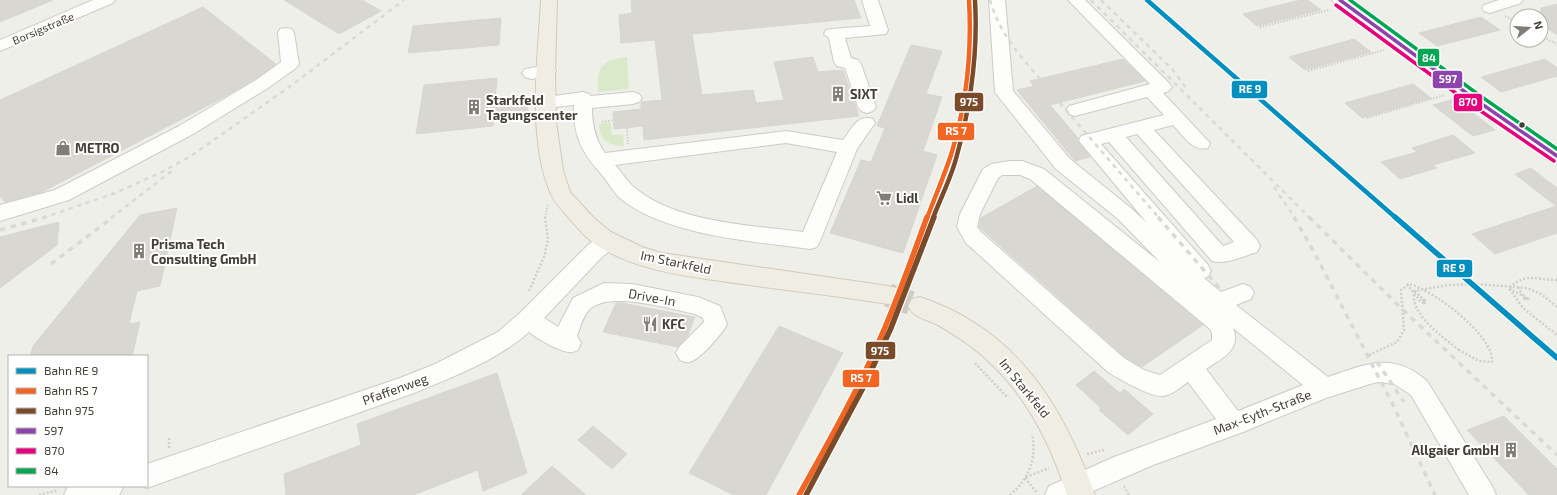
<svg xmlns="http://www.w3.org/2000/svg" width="1557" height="495" font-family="'Exo 2',sans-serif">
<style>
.green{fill:#dbe9cb}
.building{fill:#d9d7d2;stroke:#d8d6d0}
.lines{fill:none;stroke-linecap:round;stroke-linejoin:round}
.major-tunnel{stroke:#cdccc6;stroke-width:24;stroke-dasharray:24 12;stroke-linecap:butt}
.minor-casing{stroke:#cccbc6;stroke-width:2}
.major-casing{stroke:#d1cbb8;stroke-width:2}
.path-far1{stroke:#d0cecb;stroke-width:2;stroke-dasharray:1.5 1.5;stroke-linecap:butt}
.path{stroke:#d0cecb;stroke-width:2.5;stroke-dasharray:2 2;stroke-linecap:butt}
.minor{fill:#fdfdfc;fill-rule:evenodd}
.major{fill:#f0ede4;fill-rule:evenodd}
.rail-far1{stroke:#d9d9d8;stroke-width:2.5;stroke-dasharray:4.5 4.5;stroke-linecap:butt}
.rail{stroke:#d9d9d8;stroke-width:3.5;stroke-dasharray:5.5 5.5;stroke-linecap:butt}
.path-bridge{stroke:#d0cecb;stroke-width:2.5;stroke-dasharray:2 2;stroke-linecap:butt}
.bus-1-casing{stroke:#fff;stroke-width:6}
.bus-2-casing{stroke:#fff;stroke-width:6}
.bus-3-casing{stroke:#fff;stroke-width:6}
.bus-1{stroke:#8e44ad;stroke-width:3.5}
.bus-2{stroke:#e5007d;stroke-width:3.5}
.bus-3{stroke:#00a651;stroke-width:3.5}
.rail-1-far1-casing{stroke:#fff;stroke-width:7}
.rail-1-casing{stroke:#fff;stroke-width:8}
.rail-2-far1-casing{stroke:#fff;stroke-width:7}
.rail-2-casing{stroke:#fff;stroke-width:8}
.rail-3-far1-casing{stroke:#fff;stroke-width:7}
.rail-3-casing{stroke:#fff;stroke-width:8}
.rail-1-far1{stroke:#008fbf;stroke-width:4.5}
.rail-1{stroke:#008fbf;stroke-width:5.5}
.rail-2-far1{stroke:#f26522;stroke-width:4.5}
.rail-2{stroke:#f26522;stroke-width:5.5}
.rail-3-far1{stroke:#7a4b2a;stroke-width:4.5}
.rail-3{stroke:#7a4b2a;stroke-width:5.5}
.bus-dot{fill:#454037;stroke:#fff;stroke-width:1.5}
.labels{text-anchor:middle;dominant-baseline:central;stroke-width:4;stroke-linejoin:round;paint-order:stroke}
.far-street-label{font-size:11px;fill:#454037;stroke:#fff}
.poi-label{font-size:13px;font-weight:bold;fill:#454037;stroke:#fff;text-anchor:start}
.street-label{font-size:13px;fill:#454037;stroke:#fff}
.line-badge{stroke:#fff;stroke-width:1.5}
.badge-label{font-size:11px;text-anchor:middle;font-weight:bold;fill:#fff}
</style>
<rect width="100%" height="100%" fill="#efefea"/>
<g class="green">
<path d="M627,57l2,32 -31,3c-2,-25 4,-32 29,-35z"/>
<path d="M611,122l1,13 11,-1 1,12c-16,0 -25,-7 -25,-22z"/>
</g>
<g class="building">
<path d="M0,0h53l-53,22z"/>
<path d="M284,0h78l19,11 -42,23z"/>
<path d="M631,0h223l7,18 -169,16 10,61 51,-5 3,13 28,-3 -10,-38 39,-5 5,15 25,-2 16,46 -215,24 -1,-14 -29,3 -1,-17 28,-3v-7l21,-2 -7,-60 -34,3 -2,-28 13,-2z"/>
<path d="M1301,0h7l13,10 -64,16 -14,-12z"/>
<path d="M1557,4v31l-16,-11v-16z"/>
<path d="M203,7l73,57 -21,15 -31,18 -182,95 -37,10 -5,-6v-96z"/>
<path d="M1481,17l19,13 -63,16 -18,-13z"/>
<path d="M501,18l-2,27 -91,8 5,-27z"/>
<path d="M1354,39l17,13 -66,18 -16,-13z"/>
<path d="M911,45l31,6 -16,43 16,3 -19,54 14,4 -34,98 -73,-20 31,-73 10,2 14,-34 -8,-2z"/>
<path d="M1123,59l22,22 -95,24 28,33v4l12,15 -15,4 -58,-71 17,-4 -4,-5z"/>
<path d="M1545,59l12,9v8l-56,16 -20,-15z"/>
<path d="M497,78l-2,22 33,-3 -1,17 -33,3 -1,9 -77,8 8,-49z"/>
<path d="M1413,84l18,14 -69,20 -17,-15z"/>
<path d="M1455,99l40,31 -22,6 -40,-31z"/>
<path d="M1453,135l22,18 -42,12 4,3 -37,11 -19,-17 36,-10 -5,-4z"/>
<path d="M1531,168l26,20v45l-62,21 -23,-20 84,-28 -41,-32z"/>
<path d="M1037,186l166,139 -61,42 -17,-10 -146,-130 2,-9z"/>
<path d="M177,208l-17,78 -23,5 -8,33 11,-2 -8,34h-102l3,-10 107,-131z"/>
<path d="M59,222l-2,23 -57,43v-51z"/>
<path d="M616,303h5l74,14 -7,18 -10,12 -75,-15z"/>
<path d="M779,326l64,27 -77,142h-32l-45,-22z"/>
<path d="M1094,371l26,22 4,-4 29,25 -25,21 -29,-25 2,-2 -25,-23z"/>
<path d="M497,373l30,100 -44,18 -5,-21 -65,25h-127l-2,-21 77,-29 -4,-21z"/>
<path d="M1504,416l53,53v26h-28l-62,-65z"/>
<path d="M593,426l34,28 -15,15 -34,-29z"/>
<path d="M552,466l34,29h-65z"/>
</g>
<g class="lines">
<path class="major-tunnel" d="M888,295l32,11"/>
<defs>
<g id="minor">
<path d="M93,0h22l-2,3 -113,48v-11z"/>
<path d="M862,0h16l10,30 -2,4 -41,4 6,20 7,2 3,4 15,43 -3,4 -6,2 -6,-2 -3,-4 -13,-39 -8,-2 -3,-4 -5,-24 -5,-4 2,-4 6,-1 38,-3z"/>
<path d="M989,0h16l8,91 57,68 62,50 15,14 -68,-82 2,-5 83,-21 -17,-18 -72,19 -6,-2 -3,-4 3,-4 81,-22 -82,-84h17l84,83 3,4 -3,4 -6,2 47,50 -2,5c-16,4 -25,-13 -35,-23l-19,5 103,110 3,6 -3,6c-13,4 -32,13 -45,9l-103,-119 -8,2 107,121 3,6 -3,6 -4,1 17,14 22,-8 8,3 3,6 -3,6 -15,6 92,72c38,-13 65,-26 99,4l65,105 4,9h-27l-58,-100 -17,-11 -16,-2 -8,2 -44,14 -83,34 -90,33 -69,30h-39l4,-9 65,-29 102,-38 -28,-37c-7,5 -15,12 -24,14 -12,2 -45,-17 -56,-24l-142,-129 -9,-16 3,-13 23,-45 8,-5 19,-3h12l22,8 117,94 -43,-44 -62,-50 -58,-73 -3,-4zM1137,134l97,108 -11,4 -97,-109zM1002,175h18l10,4 180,150 2,4v7l-52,35 -16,-5 -20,-12 -144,-127 -3,-4 3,-13 18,-36zM1233,328l70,57 -65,26 -32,-42c15,-10 36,-19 27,-41z"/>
<path d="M1332,0h18l132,96 75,51v16l-7,-2 -80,-57 -136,-101z"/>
<path d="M1499,0h24l-2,3 -31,10 -6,-2 -2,-3 2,-3z"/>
<path d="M286,28l6,1 2,4 5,31 -3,4 -28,20 -75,46 -124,66 -69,21v-16l55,-15 124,-64 77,-46 25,-18 -3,-29 2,-4z"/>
<path d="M547,65l6,2 3,4 -3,4 -22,4 -6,-2 -3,-4 3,-4z"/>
<path d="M583,92l6,2 2,2 42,-4 6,2 3,4 -3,4 -6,2 -41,4c0,16 3,31 13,45l181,-22 57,9c9,-11 14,-26 30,-21l2,4 -18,26 -37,92 -3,6 -7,2c-57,-8 -143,-13 -189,-50 -8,-7 -12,-16 -19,-24 -20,-22 -29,-39 -28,-70l-28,3 -6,-2 -3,-4 3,-4zM786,143l51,9 -34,80c-52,-7 -126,-9 -168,-44 -8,-6 -13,-16 -20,-23z"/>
<path d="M608,233l7,2 3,6 -3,6 -12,9 -59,62 14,9 15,-29 31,-15 28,1 66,13 22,9 7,18c-4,9 -28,37 -38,38 -3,1 -6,-1 -9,-2l-4,-7 4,-7 24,-24 -1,-4 -8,-4c-25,-5 -87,-24 -106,-4 -6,6 -9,18 -12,26l4,7 -3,7c-3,1 -6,3 -9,2 -10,-1 -32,-13 -40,-20 -31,28 -76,45 -115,61l-267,95 -5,-2h5v-22l253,-86 35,-14 63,-32 23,-20 68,-68 12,-9z"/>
<path d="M68,486h56l-5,9h-55z"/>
</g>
<g id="major">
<path d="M541,0h16l-2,72 1,50 7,48 7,22 24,26 17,14 31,15 20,6 226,33 8,2 4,7 -4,7 -8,2c-44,-7 -88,-12 -132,-18 -52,-8 -122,-12 -165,-45 -9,-7 -16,-16 -23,-24 -7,-8 -14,-15 -18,-25 -23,-55 -12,-134 -9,-192z"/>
<path d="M920,297c96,32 143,108 175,198h-28c-19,-59 -47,-112 -98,-150 -10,-7 -20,-14 -31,-20 -8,-4 -18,-6 -25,-12 -2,-1 -3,-4 -5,-7l4,-7z"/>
</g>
</defs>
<use href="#minor" class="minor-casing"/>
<use href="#major" class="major-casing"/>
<g class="path-far1">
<path d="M1505,16l12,6"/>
<path d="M1260,27l69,-17"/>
<path d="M1541,36l16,8"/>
<path d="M1308,71l76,-21"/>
<path d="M1367,118l78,-23"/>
<path d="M602,122l11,-2"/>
<path d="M627,128l1,16"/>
<path d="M545,218l3,-14"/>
</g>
<g class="path">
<path d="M1557,280c-21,0 -31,-8 -48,8l14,20 34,27"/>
<path d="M1407,284l14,18 3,1 1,-2"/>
<path d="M1509,289l17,8 2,2h-3v-2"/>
<path d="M529,291l15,-34 4,-17 -3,-23"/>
<path d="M1415,291l9,9"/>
<path d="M1369,355l28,-13 7,-12 -3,-40 8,-6c24,6 85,51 83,78l-13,-1 -20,-11"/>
<path d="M975,363l33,35"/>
<path d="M169,438v10"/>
<path d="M1087,454l16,-4 1,2"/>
<path d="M1026,477l23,-9"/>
<path d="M1025,478l12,15"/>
<path d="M1124,486l5,9"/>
<path d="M39,495l19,-5"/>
<path d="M1010,495c19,-16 27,-37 22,-61"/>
</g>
<use href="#minor" class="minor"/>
<use href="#major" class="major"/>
<g class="rail-far1">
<path d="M990,0c9,32 29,55 50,79"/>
<path d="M1091,0l219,218"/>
<path d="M1101,0l71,69 15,20"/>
<path d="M1060,103l99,115"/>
<path d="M1274,187l21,31"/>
<path d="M43,218l72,-25 45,-20 31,-17 101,-71 112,-85"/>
<path d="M111,218l62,-48"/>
</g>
<g class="rail">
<path d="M1158,217l63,73"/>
<path d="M1294,217l20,35 80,155 41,88"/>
<path d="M1309,217l93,92 155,146"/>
<path d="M0,230l46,-13"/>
<path d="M51,264l62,-47"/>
<path d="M1377,362l27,40"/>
</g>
<g class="path-bridge">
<path d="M1518,287l6,11 3,1 -2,-2"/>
<path d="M1424,300l2,1 -1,2 -2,-1v-2l2,1"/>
<path d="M1459,350c-15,-12 -52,-38 -44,-59l33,-6 28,-1 51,4 14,6 16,13"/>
</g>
<defs>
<path id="bus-1" d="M1340,0l136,100 81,56"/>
<path id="bus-2" d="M1336,5l136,100 82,56"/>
<path id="bus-3" d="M1350,0l129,95 78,54"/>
</defs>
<use href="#bus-1" class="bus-1-casing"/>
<use href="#bus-2" class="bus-2-casing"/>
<use href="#bus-3" class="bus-3-casing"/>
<use href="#bus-1" class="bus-1"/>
<use href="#bus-2" class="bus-2"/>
<use href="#bus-3" class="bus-3"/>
<defs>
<path id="rail-1-far1" d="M1147,0l249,218"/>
<path id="rail-1" d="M1395,217l162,141"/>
<path id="rail-2-far1" d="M927,218c8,-21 17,-42 24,-63 15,-49 21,-104 18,-155"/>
<path id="rail-2" d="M799,495c31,-55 63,-112 87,-170 15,-36 28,-72 41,-108"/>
<path id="rail-3-far1" d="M933,218c8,-21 19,-42 24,-63 14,-51 21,-103 18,-155"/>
<path id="rail-3" d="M806,495l58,-109 27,-58 43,-111"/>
</defs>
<use href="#rail-1-far1" class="rail-1-far1-casing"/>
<use href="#rail-1" class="rail-1-casing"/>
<use href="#rail-2-far1" class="rail-2-far1-casing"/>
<use href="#rail-2" class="rail-2-casing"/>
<use href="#rail-3-far1" class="rail-3-far1-casing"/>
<use href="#rail-3" class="rail-3-casing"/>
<use href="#rail-1-far1" class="rail-1-far1"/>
<use href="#rail-1" class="rail-1"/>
<use href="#rail-2-far1" class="rail-2-far1"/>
<use href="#rail-2" class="rail-2"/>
<use href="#rail-3-far1" class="rail-3-far1"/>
<use href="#rail-3" class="rail-3"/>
</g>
<defs>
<symbol id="building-bare" viewBox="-9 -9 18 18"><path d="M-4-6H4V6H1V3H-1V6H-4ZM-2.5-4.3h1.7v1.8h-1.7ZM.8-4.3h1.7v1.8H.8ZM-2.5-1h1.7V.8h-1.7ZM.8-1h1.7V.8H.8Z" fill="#807d76" stroke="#fff" stroke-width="2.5" paint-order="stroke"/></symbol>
<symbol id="shop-bare" viewBox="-9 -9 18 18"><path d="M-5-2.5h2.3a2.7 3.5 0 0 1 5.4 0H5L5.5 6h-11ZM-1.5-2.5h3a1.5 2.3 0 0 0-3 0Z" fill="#807d76" stroke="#fff" stroke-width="2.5" paint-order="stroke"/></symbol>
<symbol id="supermarket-bare" viewBox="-9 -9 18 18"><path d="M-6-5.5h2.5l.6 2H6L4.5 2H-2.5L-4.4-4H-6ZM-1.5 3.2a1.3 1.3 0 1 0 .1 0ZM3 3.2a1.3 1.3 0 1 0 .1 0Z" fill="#807d76" stroke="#fff" stroke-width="2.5" paint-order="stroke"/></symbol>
<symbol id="restaurant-bare" viewBox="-9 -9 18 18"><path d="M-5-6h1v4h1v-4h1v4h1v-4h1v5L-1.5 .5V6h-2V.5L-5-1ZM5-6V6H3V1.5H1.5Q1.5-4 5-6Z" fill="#807d76" stroke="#fff" stroke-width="2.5" paint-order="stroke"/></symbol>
</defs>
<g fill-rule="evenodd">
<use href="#building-bare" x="827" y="83" width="22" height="22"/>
<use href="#building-bare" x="463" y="96" width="22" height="22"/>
<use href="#shop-bare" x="52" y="137" width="22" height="22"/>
<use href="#supermarket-bare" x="873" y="187" width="22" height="22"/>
<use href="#building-bare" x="128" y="240" width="22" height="22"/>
<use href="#restaurant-bare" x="639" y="313" width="22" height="22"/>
<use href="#building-bare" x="1500" y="439" width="22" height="22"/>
</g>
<circle class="bus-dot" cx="1522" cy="125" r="3.5"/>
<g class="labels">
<g class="far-street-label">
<text transform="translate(43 28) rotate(-23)">Borsigstraße</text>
</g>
<g class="poi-label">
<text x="850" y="94">SIXT</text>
<text x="486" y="100">Starkfeld<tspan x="486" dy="15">Tagungscenter</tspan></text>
<text x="75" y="148">METRO</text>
<text x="896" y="198">Lidl</text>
<text x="151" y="244">Prisma Tech<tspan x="151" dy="15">Consulting GmbH</tspan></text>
<text x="662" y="324">KFC</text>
<text x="1499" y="450" text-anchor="end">Allgaier GmbH</text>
</g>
<g class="street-label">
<text transform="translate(676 262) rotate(12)">Im Starkfeld</text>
<text transform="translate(652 297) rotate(10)">Drive-In</text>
<text transform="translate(1025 388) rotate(51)">Im Starkfeld</text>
<text transform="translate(395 389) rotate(-20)">Pfaffenweg</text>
<text transform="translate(1262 412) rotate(-21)">Max-Eyth-Straße</text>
</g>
</g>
<g class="line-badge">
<rect x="1417" y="48" width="23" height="19" rx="4" fill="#00a651"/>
<rect x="1432" y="70" width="31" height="19" rx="4" fill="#8e44ad"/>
<rect x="1231" y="80" width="37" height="19" rx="4" fill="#008fbf"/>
<rect x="954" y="92" width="30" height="20" rx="4" fill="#7a4b2a"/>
<rect x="1453" y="93" width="30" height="19" rx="4" fill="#e5007d"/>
<rect x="937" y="122" width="38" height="19" rx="4" fill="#f26522"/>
<rect x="1436" y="259" width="37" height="19" rx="4" fill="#008fbf"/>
<rect x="865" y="341" width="31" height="19" rx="4" fill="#7a4b2a"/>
<rect x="842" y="369" width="38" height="19" rx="4" fill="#f26522"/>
</g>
<g class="badge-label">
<text x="1429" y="62">84</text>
<text x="1448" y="83">597</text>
<text x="1250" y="93">RE 9</text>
<text x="969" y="106">975</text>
<text x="1468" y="106">870</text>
<text x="956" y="135">RS 7</text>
<text x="1454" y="272">RE 9</text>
<text x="880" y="355">975</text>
<text x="861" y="382">RS 7</text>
</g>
<rect x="8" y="355" width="140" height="132" fill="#ffffff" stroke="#b5b3af"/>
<rect x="16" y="368" width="20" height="6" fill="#008fbf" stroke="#b5b3af"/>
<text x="44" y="375" font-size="12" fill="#454037">Bahn RE 9</text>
<rect x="16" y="388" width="20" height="6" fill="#f26522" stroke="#b5b3af"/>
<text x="44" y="395" font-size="12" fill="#454037">Bahn RS 7</text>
<rect x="16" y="408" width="20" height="6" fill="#7a4b2a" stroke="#b5b3af"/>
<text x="44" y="415" font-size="12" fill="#454037">Bahn 975</text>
<rect x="16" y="428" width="20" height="6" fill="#8e44ad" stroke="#b5b3af"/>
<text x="44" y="435" font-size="12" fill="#454037">597</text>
<rect x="16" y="448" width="20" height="6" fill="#e5007d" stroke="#b5b3af"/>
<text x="44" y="455" font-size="12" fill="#454037">870</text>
<rect x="16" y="468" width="20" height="6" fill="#00a651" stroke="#b5b3af"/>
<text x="44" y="475" font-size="12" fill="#454037">84</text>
<g transform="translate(1529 28) rotate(73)"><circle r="19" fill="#ffffff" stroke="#b5b3af"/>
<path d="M0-3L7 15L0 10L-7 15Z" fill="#807d76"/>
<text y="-6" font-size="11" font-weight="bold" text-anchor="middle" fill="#454037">N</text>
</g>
</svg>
